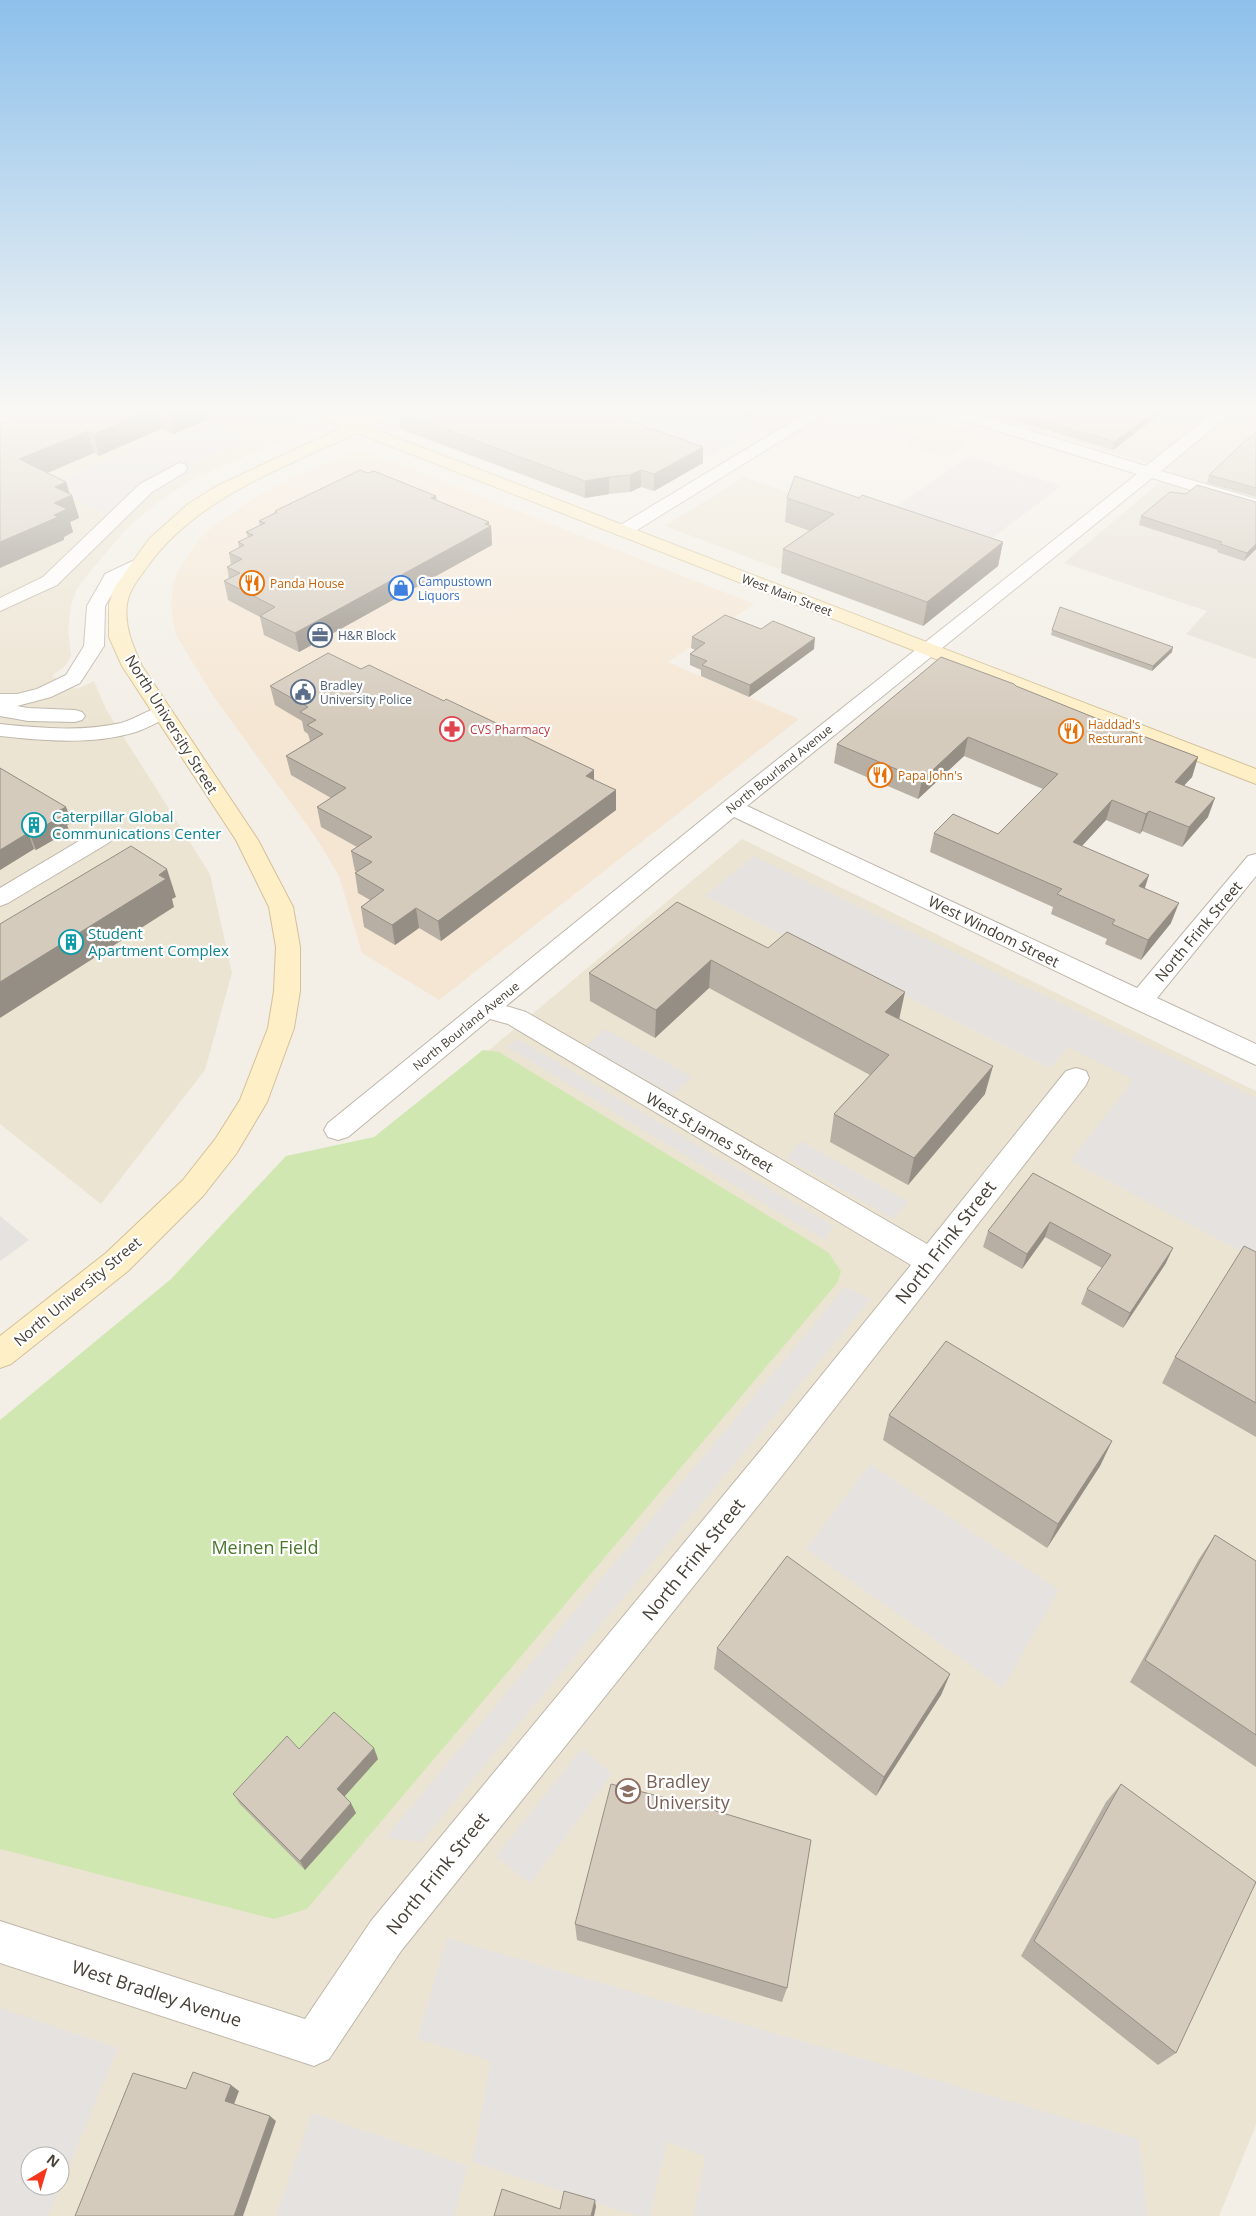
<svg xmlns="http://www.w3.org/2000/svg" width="1256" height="2216" font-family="'Open Sans',sans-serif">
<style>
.residential{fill:#e7e1d6}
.commercial{fill:#f5e6d3}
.education{fill:#ece4d2;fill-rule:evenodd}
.green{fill:#d0e7b1}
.parking{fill:#e5e2df;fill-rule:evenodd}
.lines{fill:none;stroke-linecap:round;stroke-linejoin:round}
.minor-casing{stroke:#bfb7aa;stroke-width:2}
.tertiary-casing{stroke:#bfb7aa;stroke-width:2}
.secondary-casing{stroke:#d3c198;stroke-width:2}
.minor{fill:#fff;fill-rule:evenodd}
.tertiary{fill:#fff;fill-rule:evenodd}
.secondary{fill:#feefc7;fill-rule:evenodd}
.wall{fill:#b7afa3}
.shaded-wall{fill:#958e84}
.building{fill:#d5cbbd;stroke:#958e84}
.labels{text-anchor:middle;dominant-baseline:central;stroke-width:4.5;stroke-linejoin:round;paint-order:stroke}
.far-shop-label{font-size:12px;fill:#366cbe;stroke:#fff;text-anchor:start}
.far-food-label{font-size:12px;fill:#c56008;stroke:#fff;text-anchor:start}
.far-street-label{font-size:12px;fill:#464036;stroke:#fff}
.far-service-label{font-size:12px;fill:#4e5e75;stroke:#fff;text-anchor:start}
.far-health-label{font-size:12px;fill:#be3a42;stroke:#fff;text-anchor:start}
.street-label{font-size:15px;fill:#464036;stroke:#fff}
.culture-label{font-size:15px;fill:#0d838f;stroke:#fff;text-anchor:start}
.near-street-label{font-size:18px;fill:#464036;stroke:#fff}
.near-park-label{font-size:18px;fill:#4a772a;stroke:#fff}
.near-education-label{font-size:18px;fill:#785e54;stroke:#fff;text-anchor:start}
</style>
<rect width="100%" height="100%" fill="#f3efe7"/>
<g class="residential">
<path d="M710,412h127l-43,27z"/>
<path d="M976,412h280v247l-70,-25 21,-23 -143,-48 109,-92z"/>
</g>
<path class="commercial" d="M350,451h16l388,153 -86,58 131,57 -360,281 -77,-47 -23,-77 -22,-37 -103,-142 -38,-62 -4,-20 -1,-14 3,-20 6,-14 21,-30 16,-14 44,-29z"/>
<g class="education">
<path d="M0,412h274l24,10 5,7 -8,8 -25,9 -74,31 -39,26 -30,25 -43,51 -7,10 -6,16 -3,24 3,27 -6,10 -13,10 25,13 17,-8 12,28 104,165 22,99 -27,97 -104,134 -101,-80z"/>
<path d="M849,412h60l72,22 -34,23 -41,-13 14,-10z"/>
<path d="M744,477l113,39 -78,53 -114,-43z"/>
<path d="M742,839l514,252v1034l-37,91h-1219v-758zM30,2156h30v30h-30z"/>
</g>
<path class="green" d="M483,1050l16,2 329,200 13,19 -3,11 -531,627 -33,10 -274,-70v-429l171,-141 115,-123 88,-19z"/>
<g class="parking">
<path d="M579,412h131l47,15 -49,30z"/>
<path d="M214,425l34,14 -56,26 3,6 -41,24 -31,26 -10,-1 -10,-8 -56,-26 108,-44z"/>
<path d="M969,457l92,29 -73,55 -94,-33z"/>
<path d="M754,856l502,242v161l-186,-98 63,-81 -64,-33 -19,21 -345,-172z"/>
<path d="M605,1029l87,48 -19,18 -86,-49z"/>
<path d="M518,1039l316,187 -10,14 -317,-193z"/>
<path d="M801,1141l107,61 -15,17 -107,-61z"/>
<path d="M0,1216l29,24 -29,21z"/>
<path d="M845,1287l26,12 -450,543 -36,-4z"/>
<path d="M870,1464l189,126 -56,98 -197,-139z"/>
<path d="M582,1748l30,26 -82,110 -34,-28z"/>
<path d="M447,1938l692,201 8,77h-453l11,-60 -38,-14 -17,74h-13l-165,-54 19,-101 -74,-22z"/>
<path d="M0,2008l118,40 -70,168h-48zM30,2156h30v30h-30z"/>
<path d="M312,2113l156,53 -14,50h-178z"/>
</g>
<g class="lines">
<defs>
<g id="minor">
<path d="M808,412h19l-198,123h-12l-3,-4 3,-4z"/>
<path d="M944,412h25l177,54 68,-54h18l-71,59 95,28v11l-104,-32 -405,328 390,182 111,-132 8,-2v22l-99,122 99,46v21l-125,-58 -397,-190 -228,189 20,6 401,232 139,-173 10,-3 10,3 3,7 -3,7 -301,387 -384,479 -72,108 -15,7 -314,-103v-42l305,98 66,-98 390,-471 150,-185 -403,-241 -18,-5 -142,118 -10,3 -10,-3 -4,-7 4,-7 396,-321 413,-328 -191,-59z"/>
<path d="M179,463l6,1 2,4 -2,4 -33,20 -95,93 -57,26v-13l43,-21 97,-93z"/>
<path d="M0,703l28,5 47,2 7,2 3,4 -3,4 -7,2 -47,-1 -28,-5z"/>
<path d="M161,707l7,2 3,4 -3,4c-10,5 -21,11 -32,15 -43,13 -91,9 -136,4v-12c40,4 82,8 121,-1 14,-4 26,-13 40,-16z"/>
<path d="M102,830l8,2 3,5 -3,5 -102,61 -8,3v-18l94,-56z"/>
</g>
<path id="tertiary" d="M141,557l6,1 3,4 -3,4 -28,16 -14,24 -1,40 -24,37 -29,14 -34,9h-17v-12h17l20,-5 29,-14 18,-29 3,-40 16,-28 2,-4z"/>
<path id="secondary" d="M309,412h23l23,9 20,-9h21l-2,3 -25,12 887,342v15l-899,-351c-76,36 -160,64 -210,134 -8,11 -18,23 -20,37 -3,23 6,42 15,62l116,174 35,67 7,40v44l-6,37 -27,74 -31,52 -33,42 -75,75 -117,93 -11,4v-32l106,-83 77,-73 33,-42 24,-38 28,-72 6,-37 2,-44 -7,-40 -33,-67 -114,-174 -13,-29v-33l5,-16 35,-49 39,-35 29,-18 126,-59 -32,-12z"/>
</defs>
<use href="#minor" class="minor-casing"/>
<use href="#tertiary" class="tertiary-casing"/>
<use href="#secondary" class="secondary-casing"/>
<use href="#minor" class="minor"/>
<use href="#tertiary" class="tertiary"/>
<use href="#secondary" class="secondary"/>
</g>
<g class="wall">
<path d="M6,412h201l2,7 -36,15 -12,-5 -62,27 -5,-3 -47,20 19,9 4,12 2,1 7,23 -9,4 3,10 -9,5v3l-55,-119z"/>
<path d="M399,412l304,51 -49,28 -13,-4 -11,5 -21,2 -24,4 -185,-69z"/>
<path d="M728,412h26l-10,6z"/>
<path d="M988,412h174l-49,38z"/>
<path d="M1256,432v65l-49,-14 2,-8z"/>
<path d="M1186,494l70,8v47l-12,12 -27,-9 1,-2 -79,-25 2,-9z"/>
<path d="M787,498h72l144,44 -5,24 -75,60 -142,-53 2,-24 27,-18 -25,-9z"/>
<path d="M436,501l53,21v4h2l1,19 -193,107 -35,-17 -4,-18 -32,-17 -4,-19 5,-2 -2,-12 4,-2 -2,-12 10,-5 -1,-6 10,-4 -2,-6 14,-6 -1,-5 16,-8v-2z"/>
<path d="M761,629l53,20 -65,48 -48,-21v-6l-11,-5v-11l5,-4 -4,-2 1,-11z"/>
<path d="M1052,630l120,22 -20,19 -101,-36z"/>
<path d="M361,669l83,32 150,69v10l22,10v20l-175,131 -22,-13 -24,17 -31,-18 -3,-20 9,-7 -12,-7 -3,-20 2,-1 -2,-1 -4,-20 6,-4 -36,-20 -4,-20 14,-9 -40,-23 -5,-19 24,-15 -2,-7 -4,-3 -2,-10 -27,-16 -5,-19z"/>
<path d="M1016,686l77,31 105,40 -6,20 -8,8 24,32 -26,30 -40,-16 -2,3 -34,-14 -24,26 63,42 26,35 -30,37 -36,-16 2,-5 -56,-25 2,-7 -123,-55 4,-19 64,1 45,-45 -79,-33 -46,43 -84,-36 3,-19z"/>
<path d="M0,768l66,39 6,16 -5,2 2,6 -33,19 -2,-1 -34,21z"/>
<path d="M677,902l222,117 86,75 -77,91 -78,-43 4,-28 36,-39 -161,-87 -54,50 -65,-37 -1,-28z"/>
<path d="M1033,1173l133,90 -43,65 -42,-24 6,-15 15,-21 -57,-31 -23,32 -39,-22 5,-16z"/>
<path d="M1256,1252v185l-94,-54 13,-26z"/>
<path d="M889,1415l223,26 -12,25 -53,82 -164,-108z"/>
<path d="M1215,1535l41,26v206l-126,-85 69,-123z"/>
<path d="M717,1648l233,26 -9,21 -65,101 -162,-127z"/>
<path d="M299,1749l79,10 -33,37 11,17 -51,57 -65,-66 -7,-10z"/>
<path d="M1121,1784l55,269 -18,12 -137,-109 85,-154z"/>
<path d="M575,1924l212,64 -5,14 -205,-62z"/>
</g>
<g class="shaded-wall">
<path d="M145,412h12l4,17 -62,27 -5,-22z"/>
<path d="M168,412h39l2,7 -36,15z"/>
<path d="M745,412h9l-10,6z"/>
<path d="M1154,412h8l-49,38 2,-8z"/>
<path d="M88,431l6,22 -68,29 -7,-23z"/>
<path d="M703,447v16l-49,28v-17z"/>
<path d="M641,470v17l-11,5v-17z"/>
<path d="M609,477v17l-24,4v-17z"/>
<path d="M66,482l4,14 2,-1 7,23 -9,4 3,10 -9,5v3l-64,28v-26l54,-39 1,-16z"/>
<path d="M436,496l2,18 -7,-16z"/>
<path d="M489,522v5l2,-1 1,19 -193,107 -4,-19z"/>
<path d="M1003,542l-5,24 -75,60 4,-24z"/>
<path d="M1256,544v5l-12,12 3,-8z"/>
<path d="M815,638l-1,11 -65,48 1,-12z"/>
<path d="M1173,647l-1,5 -20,19 1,-5z"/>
<path d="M968,737l-4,19 -46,43 4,-19z"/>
<path d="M1198,757l-6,20 -23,25 6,-20z"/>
<path d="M594,770v20l-8,-14z"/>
<path d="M616,790v20l-175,131 -3,-20z"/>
<path d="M1215,798l-7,19 -26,30 7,-20z"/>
<path d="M1112,800l-6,20 -39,42 6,-20z"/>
<path d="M66,807l6,16 -5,2 2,6 -33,19 -6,-16 28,-23z"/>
<path d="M1149,811l-7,20 -2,3 6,-20z"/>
<path d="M28,833l6,16 -34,21v-20z"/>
<path d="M167,869l9,28 -4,2 2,8 -174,111v-36z"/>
<path d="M1149,875l-6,19 -4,-8z"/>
<path d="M1179,903l-8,20 -30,37 7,-20z"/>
<path d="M416,908l3,20 -24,17 -3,-20z"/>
<path d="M711,960l-2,28 -54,50 1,-28z"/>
<path d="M905,992l-6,28 -14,-8z"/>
<path d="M993,1066l-8,28 -77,91 6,-27z"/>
<path d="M1050,1222l-5,15 -23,32 5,-15z"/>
<path d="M1173,1248l-7,15 -43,65 7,-15z"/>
<path d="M1112,1441l-12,25 -53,82 11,-24z"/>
<path d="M950,1674l-9,21 -65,101 8,-19z"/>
<path d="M374,1748l4,11 -36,40 -5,-10z"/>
<path d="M351,1803l5,10 -51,57 -5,-9z"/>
<path d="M231,2085l8,6 -6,16 -8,-6z"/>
<path d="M270,2116l6,5 -33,95h-9z"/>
<path d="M595,2200l1,7 -2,9h-3z"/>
</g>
<g class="building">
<path d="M6,412h139l-51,22 -6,-3 -69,28 47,23 -11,5 17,8 -18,8 13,6 -13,6 4,2 -58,25v-118l15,-6z"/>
<path d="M399,412h206l98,35 -49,27 -13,-4 -11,5 -21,2 -24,4z"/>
<path d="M1015,412h139l-39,30z"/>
<path d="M1256,432v56l-47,-13 34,-32z"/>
<path d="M360,470l8,3 6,-2 62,25 -5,2 58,24 -4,2 6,2 -196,107 -35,-17 15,-9 -51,-26 16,-8 -13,-6 15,-8 -13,-6 15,-8 -6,-3 15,-7 -7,-3 19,-9 -6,-2 18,-9 -2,-1z"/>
<path d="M795,476l64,22 3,-3 141,47 -76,60 -144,-53 51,-35 -47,-16z"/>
<path d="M1197,485l59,17v42l-9,9 -27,-9 2,-2 -81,-26 29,-24 16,2z"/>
<path d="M1060,607l113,40 -20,19 -101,-36z"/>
<path d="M725,615l36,14 12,-8 42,17 -65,47 -48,-20 5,-4 -17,-7 15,-11 -13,-6z"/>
<path d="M328,653l33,16 8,-4 75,36 2,-2 148,71 -8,6 30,14 -178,131 -22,-13 -24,17 -31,-18 23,-17 -29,-17 17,-11 -21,-11 21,-14 -55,-30 29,-19 -60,-32 37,-22 -16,-9 9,-5 -16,-8 8,-5 -38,-21z"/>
<path d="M941,657l73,27 2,2 77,31 105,40 -23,25 40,16 -26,29 -40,-16 -3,3 -34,-14 -39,42 76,33 -10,11 40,17 -31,37 -36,-16 3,-4 -58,-26 5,-5 -128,-56 19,-19 45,20 60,-60 -90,-37 -46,43 -85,-36z"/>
<path d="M0,768l66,39 -8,4 6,4 -34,19 -2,-1 -28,17z"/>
<path d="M131,846l36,23 -8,6 7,4 -166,103v-58z"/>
<path d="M677,902l91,46 19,-16 118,60 -20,20 108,54 -79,92 -80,-44 55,-59 -178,-95 -55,50 -67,-37z"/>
<path d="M1033,1173l140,75 -43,65 -43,-24 24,-34 -61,-33 -23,32 -39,-23z"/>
<path d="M1244,1246l12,6v151l-81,-46z"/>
<path d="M946,1341l166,100 -54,83 -169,-109z"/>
<path d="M1215,1535l41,26v174l-111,-75z"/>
<path d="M787,1556l163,118 -66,103 -167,-129z"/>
<path d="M334,1712l40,36 -37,41 14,14 -51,58 -67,-67 54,-58 12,13z"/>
<path d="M611,1784l102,26 98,30 -24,148 -212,-64z"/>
<path d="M1121,1784l135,98 -80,171 -142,-112z"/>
<path d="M193,2072l38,13 -6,16 45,15 -36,100h-159l58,-143 53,16z"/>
<path d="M502,2189l58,20 4,-18 31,9 -4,16h-97z"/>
</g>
<linearGradient id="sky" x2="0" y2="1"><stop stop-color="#8dc0eb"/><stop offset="0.57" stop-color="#faf8f4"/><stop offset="1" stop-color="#faf8f4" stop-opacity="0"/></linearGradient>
<rect width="1256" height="722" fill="url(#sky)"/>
<defs>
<symbol id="restaurant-ring" viewBox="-11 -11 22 22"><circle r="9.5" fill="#fff" stroke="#e8710a" stroke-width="1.5"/><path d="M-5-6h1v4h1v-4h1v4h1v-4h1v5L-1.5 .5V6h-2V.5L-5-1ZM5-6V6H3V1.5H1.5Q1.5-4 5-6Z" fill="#e8710a"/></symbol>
<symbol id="shop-ring" viewBox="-11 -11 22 22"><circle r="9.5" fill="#fff" stroke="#3f7fe0" stroke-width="1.5"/><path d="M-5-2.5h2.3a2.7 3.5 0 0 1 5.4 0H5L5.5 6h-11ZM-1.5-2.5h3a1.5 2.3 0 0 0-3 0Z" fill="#3f7fe0"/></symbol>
<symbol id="office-ring" viewBox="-11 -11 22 22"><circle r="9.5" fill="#fff" stroke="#5c6f8a" stroke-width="1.5"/><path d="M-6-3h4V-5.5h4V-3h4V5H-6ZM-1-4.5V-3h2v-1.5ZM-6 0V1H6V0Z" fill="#5c6f8a"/></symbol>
<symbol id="civic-ring" viewBox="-11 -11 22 22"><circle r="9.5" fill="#fff" stroke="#5c6f8a" stroke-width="1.5"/><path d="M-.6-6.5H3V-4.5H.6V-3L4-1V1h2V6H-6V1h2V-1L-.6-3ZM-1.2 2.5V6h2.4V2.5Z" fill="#5c6f8a"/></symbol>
<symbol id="pharmacy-ring" viewBox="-11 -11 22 22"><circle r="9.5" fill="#fff" stroke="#e0444e" stroke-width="1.5"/><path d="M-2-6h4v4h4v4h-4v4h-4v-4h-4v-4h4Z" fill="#e0444e"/></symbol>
<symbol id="building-ring" viewBox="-11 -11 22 22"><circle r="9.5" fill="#fff" stroke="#0f9aa8" stroke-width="1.5"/><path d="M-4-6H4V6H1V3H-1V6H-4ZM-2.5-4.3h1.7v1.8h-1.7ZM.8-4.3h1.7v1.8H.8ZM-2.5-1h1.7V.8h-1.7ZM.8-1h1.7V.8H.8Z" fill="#0f9aa8"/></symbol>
<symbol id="university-ring" viewBox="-11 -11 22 22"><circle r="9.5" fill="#fff" stroke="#8d6e63" stroke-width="1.5"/><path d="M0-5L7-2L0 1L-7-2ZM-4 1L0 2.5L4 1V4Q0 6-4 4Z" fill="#8d6e63"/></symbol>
</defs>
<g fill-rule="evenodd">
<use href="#restaurant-ring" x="238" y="569" width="28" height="28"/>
<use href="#shop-ring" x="387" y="574" width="28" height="28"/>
<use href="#office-ring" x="306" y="621" width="28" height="28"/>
<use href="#civic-ring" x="289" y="678" width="28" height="28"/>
<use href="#pharmacy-ring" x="438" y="715" width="28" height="28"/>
<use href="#restaurant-ring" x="1057" y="717" width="28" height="28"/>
<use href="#restaurant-ring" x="866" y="761" width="28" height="28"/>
<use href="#building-ring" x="20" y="811" width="28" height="28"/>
<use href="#building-ring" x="57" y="928" width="28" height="28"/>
<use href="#university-ring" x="614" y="1777" width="28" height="28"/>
</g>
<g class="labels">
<g class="far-shop-label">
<text x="418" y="581">Campustown<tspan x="418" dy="14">Liquors</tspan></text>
</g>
<g class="far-food-label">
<text x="270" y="583">Panda House</text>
<text x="1088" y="724">Haddad's<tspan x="1088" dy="14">Resturant</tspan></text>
<text x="898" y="775">Papa John's</text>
</g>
<g class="far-street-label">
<text transform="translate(787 595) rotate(21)">West Main Street</text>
<text transform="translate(779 769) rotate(-39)">North Bourland Avenue</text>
<text transform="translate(466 1026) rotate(-39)">North Bourland Avenue</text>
</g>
<g class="far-service-label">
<text x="338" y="635">H&amp;R Block</text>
<text x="320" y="685">Bradley<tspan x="320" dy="14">University Police</tspan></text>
</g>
<g class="far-health-label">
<text x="470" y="729">CVS Pharmacy</text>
</g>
<g class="street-label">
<text transform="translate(172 724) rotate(58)">North University Street</text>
<text transform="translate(994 931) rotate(26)">West Windom Street</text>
<text transform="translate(1198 931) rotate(-50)">North Frink Street</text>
<text transform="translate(710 1132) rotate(30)">West St James Street</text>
<text transform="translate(77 1291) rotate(-40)">North University Street</text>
</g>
<g class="culture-label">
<text x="52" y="816">Caterpillar Global<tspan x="52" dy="17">Communications Center</tspan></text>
<text x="88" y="933">Student<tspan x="88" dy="17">Apartment Complex</tspan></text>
</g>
<g class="near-street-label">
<text transform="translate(945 1242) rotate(-52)">North Frink Street</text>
<text transform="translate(693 1559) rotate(-51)">North Frink Street</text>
<text transform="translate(437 1873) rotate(-51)">North Frink Street</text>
<text transform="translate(157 1993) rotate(18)">West Bradley Avenue</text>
</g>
<g class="near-park-label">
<text x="265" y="1547">Meinen Field</text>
</g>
<g class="near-education-label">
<text x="646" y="1781">Bradley<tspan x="646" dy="21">University</tspan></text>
</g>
</g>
<g transform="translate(45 2171) rotate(38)"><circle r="24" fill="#ffffff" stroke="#b5b3af"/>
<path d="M0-4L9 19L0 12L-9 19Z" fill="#f6361c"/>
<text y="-8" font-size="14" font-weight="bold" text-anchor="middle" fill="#464036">N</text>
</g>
</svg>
